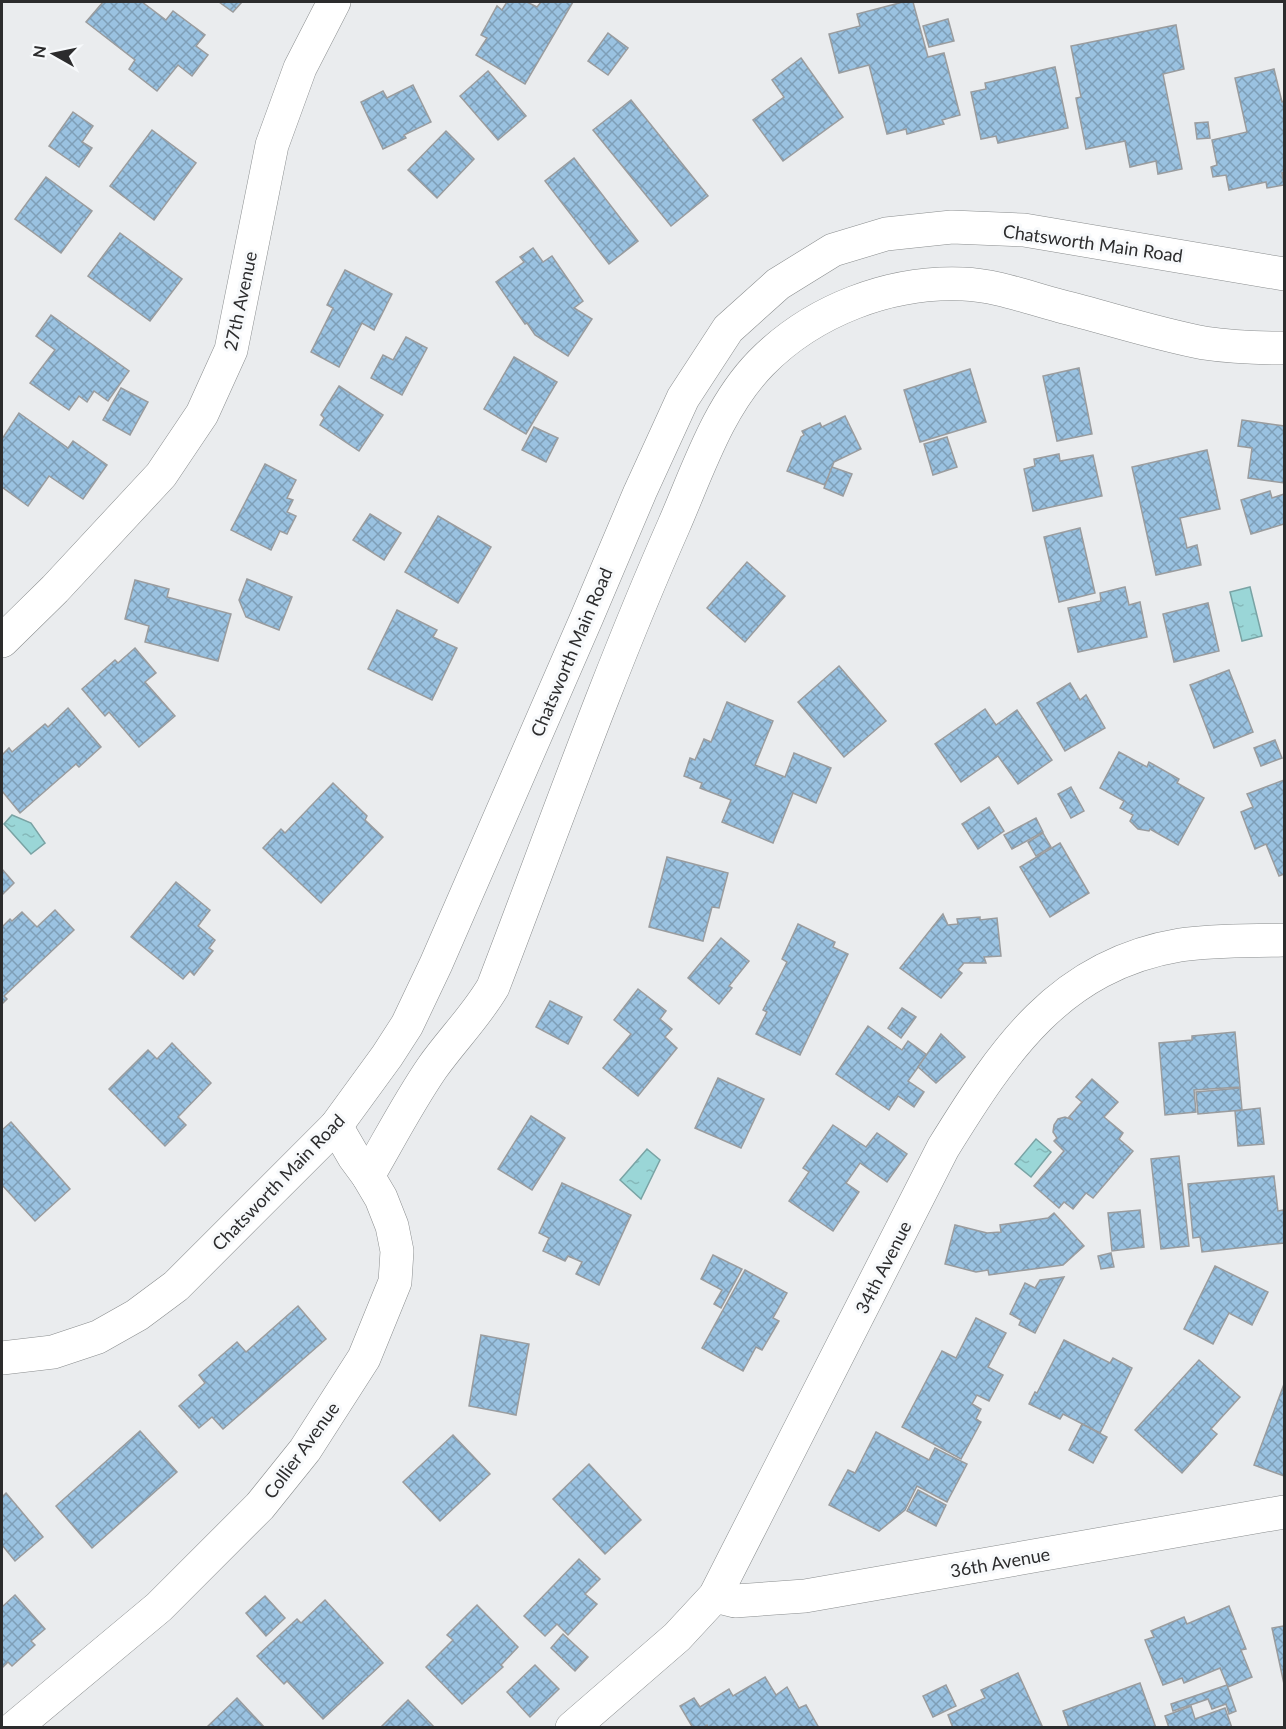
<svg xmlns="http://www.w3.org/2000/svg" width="1286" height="1729" font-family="Lato,sans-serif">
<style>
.water{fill:url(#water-ripples);stroke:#79a3a4;stroke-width:1.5}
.building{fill:url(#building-cross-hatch);stroke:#9a9c9e;stroke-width:1.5}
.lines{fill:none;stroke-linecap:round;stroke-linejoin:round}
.minor-casing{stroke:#8a8d8e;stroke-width:34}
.minor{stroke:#fff;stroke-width:33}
.labels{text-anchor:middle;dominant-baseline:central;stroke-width:6;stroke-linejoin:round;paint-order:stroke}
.street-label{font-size:18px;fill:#2c2c2d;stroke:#f7f9fb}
</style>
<defs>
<pattern id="water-ripples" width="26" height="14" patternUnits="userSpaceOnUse" patternTransform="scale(1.5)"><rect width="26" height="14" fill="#9ad6d7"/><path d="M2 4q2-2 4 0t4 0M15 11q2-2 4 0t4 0" fill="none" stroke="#85b8b9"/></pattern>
<pattern id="building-cross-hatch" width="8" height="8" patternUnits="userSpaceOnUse" patternTransform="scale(1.5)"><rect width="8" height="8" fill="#9ac2e1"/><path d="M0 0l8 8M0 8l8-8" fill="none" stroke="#7e9eb7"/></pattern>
</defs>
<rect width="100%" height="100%" fill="#eaecee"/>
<g class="water">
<path d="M1250,587l12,49 -20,5 -12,-49z"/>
<path d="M12,815l19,8 14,20 -14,11 -27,-30z"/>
<path d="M1036,1139l15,13 -20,25 -16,-13z"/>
<path d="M647,1149l13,11 -19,39 -21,-19z"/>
</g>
<g class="building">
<path d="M103,2h39l24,18 7,-9 32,24 -9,11 12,9 -16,21 -14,-11 -21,26 -28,-22 6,-9 -49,-38z"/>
<path d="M219,2h23l-9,10z"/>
<path d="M507,2h20l10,5 4,-5h32l-48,82 -49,-29 11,-17 -6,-3 16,-29 5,4z"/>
<path d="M903,2h10l15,55 16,-4 16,62 -18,5 2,4 -37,10 -1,-5 -19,5 -18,-69 -30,8 -10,-39 31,-8 -3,-12z"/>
<path d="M948,19l6,22 -25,6 -6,-21z"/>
<path d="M1176,25l8,44 -21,5 19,95 -24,5 -2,-13 -26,6 -5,-26 -39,8 -10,-51 5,-1 -10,-51z"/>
<path d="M608,33l20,15 -20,27 -20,-14z"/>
<path d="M801,58l42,59 -60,44 -30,-41 31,-23 -12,-17z"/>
<path d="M1055,67l13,61 -70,15 -2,-7 -15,3 -10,-47 15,-3 -1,-6z"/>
<path d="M1274,69l8,33 2,-1v71l-2,1 2,12 -17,3 -1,-6 -37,8 -3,-15 -13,2 -2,-10 6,-2 -5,-25 35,-8 -12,-54z"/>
<path d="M488,71l38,45 -28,24 -38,-44z"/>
<path d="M413,85l18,37 -27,13 2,3 -23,11 -22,-47 22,-11 4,7z"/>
<path d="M631,100l77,96 -37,30 -78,-96z"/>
<path d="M73,112l20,14 -11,16 10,6 -13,19 -30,-21z"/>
<path d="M1208,122l2,16 -13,1 -2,-16z"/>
<path d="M152,130l44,33 -42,57 -44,-34z"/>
<path d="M446,131l28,28 -37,39 -29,-28z"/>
<path d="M574,158l64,83 -29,23 -64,-83z"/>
<path d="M46,177l46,34 -31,42 -46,-34z"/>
<path d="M120,233l62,46 -32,42 -62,-45z"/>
<path d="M533,248l10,14 9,-6 31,45 -9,7 18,11 -24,37 -33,-21 -8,-12 -2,1 -29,-42 28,-20 -4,-5z"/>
<path d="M345,270l47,24 -18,36 -12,-7 -23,44 -28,-15 22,-44 -6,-3z"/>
<path d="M51,315l78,56 -21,30 -14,-10 -7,11 -8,-6 -10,14 -39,-27 25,-33 -19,-14z"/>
<path d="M406,337l21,11 -25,47 -31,-17 12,-23 10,5z"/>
<path d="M514,357l43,25 -31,52 -42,-25z"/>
<path d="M1079,368l13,66 -35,7 -14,-65z"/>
<path d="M970,369l16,53 -66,20 -16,-52z"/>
<path d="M339,386l44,29 -24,36 -39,-26 4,-7 -3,-3z"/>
<path d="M121,388l27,14 -18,33 -27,-15z"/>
<path d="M19,413l49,35 5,-7 34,24 -24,34 -34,-23 -21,30 -26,-19v-48z"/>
<path d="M845,416l16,33 -27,13 -9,23 -38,-14 14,-34 3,-2 -2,-4 18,-8 2,4z"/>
<path d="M1242,420l42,6v57l-36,-5 4,-30 -14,-2z"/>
<path d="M534,427l24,11 -12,24 -24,-12z"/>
<path d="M947,437l10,30 -24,8 -9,-31z"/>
<path d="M1207,450l13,59 -40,9 7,30 10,-3 4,20 -45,10 -24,-108z"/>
<path d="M1059,454l1,7 33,-6 9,41 -69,15 -9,-42 11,-3 -1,-7z"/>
<path d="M265,464l31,16 -9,18 6,2 -6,12 9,4 -9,18 -7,-3 -9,19 -40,-20z"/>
<path d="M832,467l20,7 -9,22 -19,-8z"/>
<path d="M1270,491l2,7 12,-4v30l-33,10 -10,-34z"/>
<path d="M370,514l31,19 -17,27 -31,-20z"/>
<path d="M438,516l53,31 -33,56 -53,-31z"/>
<path d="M1080,528l15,65 -36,9 -15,-65z"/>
<path d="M747,562l38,34 -40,46 -38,-34z"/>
<path d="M247,579l45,18 -13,33 -33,-13 -7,-17z"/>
<path d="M135,580l34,9 -2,8 64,17 -13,47 -73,-19 4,-16 -24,-7z"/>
<path d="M1125,587l4,18 11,-3 7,35 -69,15 -10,-44 33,-7 -1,-8z"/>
<path d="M1208,603l11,48 -45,11 -11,-48z"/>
<path d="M397,610l40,20 -4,7 24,11 -25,52 -64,-31z"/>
<path d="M135,648l21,25 -11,9 30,34 -36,31 -30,-35 -4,4 -23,-27 33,-29 3,3z"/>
<path d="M839,666l47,55 -42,36 -46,-55z"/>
<path d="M1229,670l24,62 -39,16 -24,-63z"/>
<path d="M1070,683l10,17 6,-5 19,33 -40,23 -28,-48z"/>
<path d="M727,702l46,19 -18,44 30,12 9,-24 37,15 -15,35 -23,-10 -20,50 -51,-21 9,-22 -31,-12 2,-5 -18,-7 6,-18 5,2 9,-21 7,3z"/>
<path d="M68,708l33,39 -22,20 -3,-3 -56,49 -18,-22v-36l7,-7 3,4 33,-28 3,3z"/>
<path d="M985,709l11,16 21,-15 35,50 -34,24 -20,-28 -37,26 -26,-38z"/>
<path d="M1275,740l7,18 -21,8 -7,-18z"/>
<path d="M1119,752l28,15 2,-5 30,17 -2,4 27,15 -26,47 -28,-16 -1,2 -11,-2 -8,-8 3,-6 -13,-7 4,-7 -24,-13z"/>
<path d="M1284,780v94l-5,2 -13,-32 -11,5 -14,-37 12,-5 -6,-13z"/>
<path d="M333,783l34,33 -2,4 18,17 -62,66 -58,-55 18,-19 4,4z"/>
<path d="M1071,787l13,24 -13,7 -13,-24z"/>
<path d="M989,807l15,24 -26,18 -16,-25z"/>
<path d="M1036,818l7,14 -31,17 -8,-14z"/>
<path d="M1043,833l8,14 -15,9 -8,-14z"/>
<path d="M1060,843l29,50 -39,24 -30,-50z"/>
<path d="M667,857l61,16 -9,35 -7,-1 -9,34 -54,-14z"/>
<path d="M2,869l12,14 -12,12z"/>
<path d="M176,882l34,28 -12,16 17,14 -6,8 4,3 -19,24 -4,-4 -7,8 -52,-42z"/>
<path d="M55,910l19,20 -70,66 3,3 -5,5v-77l8,-8 2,2 10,-9 15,15z"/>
<path d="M943,914l5,11 10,-1 -1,-5 23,-2v3l17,-2 4,38 -17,1 2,6h-22l-6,7 4,3 -21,25 -41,-30z"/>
<path d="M798,924l37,18 -2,5 15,7 -48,101 -44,-21 11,-22 -4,-2 24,-48 -5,-3z"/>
<path d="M721,938l28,23 -20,25 3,2 -13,16 -31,-26z"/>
<path d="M638,989l28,22 -6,8 12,10 -7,8 12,11 -39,48 -35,-28 28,-34 -17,-14z"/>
<path d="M550,1001l32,16 -14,27 -32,-17z"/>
<path d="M902,1008l14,9 -15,21 -13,-10z"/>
<path d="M868,1026l34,24 6,-9 19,14 -19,26 16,11 -10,15 -16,-11 -9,14 -53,-36z"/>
<path d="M1235,1032l5,55 -46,3 2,22 -31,3 -6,-72 33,-3v-4z"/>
<path d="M941,1034l24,23 -29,26 -18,-16z"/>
<path d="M172,1043l39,40 -33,34 8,8 -21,21 -56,-57 39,-39 9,9z"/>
<path d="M718,1078l46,21 -23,49 -46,-20z"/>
<path d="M1092,1079l26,23 -14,15 19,16 -4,6 14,12 -40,47 -7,-5 -13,16 -9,-7 -5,6 -25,-22 30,-35 -10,-10 3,-3 -4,-6 1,-7 4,-6 7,-2 8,3 -4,-3 13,-15 -6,-5z"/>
<path d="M1240,1088l2,22 -44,4 -2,-22z"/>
<path d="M1260,1108l4,36 -26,2 -3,-35z"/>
<path d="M531,1116l34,22 -33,52 -34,-21z"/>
<path d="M11,1122l59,67 -35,32 -33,-36v-55z"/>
<path d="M833,1125l33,22 11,-14 30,21 -20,28 -27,-19 -14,20 13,9 -26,39 -44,-30 20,-29 -6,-4z"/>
<path d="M1179,1156l10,90 -28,3 -10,-90z"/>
<path d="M1274,1176l4,35 6,-1v33l-82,9 -2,-15 -7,1 -5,-54z"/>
<path d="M562,1183l69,32 -32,70 -23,-11 6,-12 -14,-6 -3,5 -22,-10 6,-13 -10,-5z"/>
<path d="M1140,1210l4,37 -32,4 -4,-38z"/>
<path d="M1054,1213l30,33 -21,19 -74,10 -1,-5 -12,2 -31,-8 10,-39 32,8 14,-1 -1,-7 48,-7z"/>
<path d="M1111,1253l3,14 -13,2 -3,-13z"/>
<path d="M713,1255l29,14 -21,39 -7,-4 8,-14 -21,-11z"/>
<path d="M1215,1266l53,26 -16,33 -23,-12 -16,31 -29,-15z"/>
<path d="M745,1270l42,23 -14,25 6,3 -17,29 -6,-3 -13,24 -41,-23z"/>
<path d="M1064,1277l-29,56 -16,-8 2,-5 -11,-6 15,-31 10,5 5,-8z"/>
<path d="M298,1306l28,33 -103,90 -11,-12 -13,11 -20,-22 26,-23 -6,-8 38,-33 9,10z"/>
<path d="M976,1318l30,15 -18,34 15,8 -14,26 -12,-6 -5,9 9,5 -5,10 5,3 -20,37 -59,-32 40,-76 14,7z"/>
<path d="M481,1335l48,9 -13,71 -47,-9z"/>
<path d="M1064,1340l46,23 3,-5 19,10 -32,65 -37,-19 -3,5 -31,-15 6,-12 2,1z"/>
<path d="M1199,1360l41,37 -29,32 6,5 -35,39 -47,-43z"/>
<path d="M1284,1384v92l-30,-11z"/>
<path d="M1082,1424l25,13 -14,26 -24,-13z"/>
<path d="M140,1431l37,41 -85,76 -36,-42z"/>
<path d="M876,1432l53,28 6,-12 32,16 -20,38 -30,-16 -12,24 -26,21 -50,-26 19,-35 7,3z"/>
<path d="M453,1435l37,39 -50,47 -37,-39z"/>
<path d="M589,1464l52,56 -36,34 -52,-55z"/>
<path d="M918,1490l28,15 -10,21 -29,-15z"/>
<path d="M6,1493l37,44 -28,24 -13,-16v-48z"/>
<path d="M579,1559l21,20 -15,15 12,10 -29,31 -11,-11 -12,12 -21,-20z"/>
<path d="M15,1595l30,34 -14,12 4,4 -23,21 -4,-4 -6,6v-61z"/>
<path d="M265,1596l20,22 -19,18 -20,-23z"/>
<path d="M325,1600l58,63 -60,56 -36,-38 -3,3 -27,-28 40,-37 4,4z"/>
<path d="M477,1605l41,42 -17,18 2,2 -41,37 -36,-37 27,-27 -6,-5z"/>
<path d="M1229,1606l17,43 -5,1 11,27 -24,10 -8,-19 -36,15 -2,-5 -19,7 -18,-45 9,-3 -3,-6 33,-14 3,7z"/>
<path d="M1284,1626v58l-12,-56z"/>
<path d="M563,1634l25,23 -13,14 -24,-23z"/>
<path d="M535,1665l24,24 -29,28 -23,-25z"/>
<path d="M1018,1673l25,55h-90l-5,-13 37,-17 -4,-8z"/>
<path d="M765,1677l11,18 11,-8 12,21 7,-3 13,23h-111l-1,-3 -4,3h-10l-13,-22 14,-8 6,9 29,-18 4,7z"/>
<path d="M1140,1683l16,45h-87l-6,-17z"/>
<path d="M946,1685l10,21 -23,11 -10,-21z"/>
<path d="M1227,1685l9,26 -7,3 -3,-10 -14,5 -4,-10 -35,12 -2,-7z"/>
<path d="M237,1698l28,30h-59z"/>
<path d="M408,1700l27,28h-55z"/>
<path d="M1191,1706l4,13 30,-11 7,20h-63l-4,-12z"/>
</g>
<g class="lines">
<defs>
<g id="minor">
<path d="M2,641l53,-52 106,-114 41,-61 29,-64 41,-205 28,-77 34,-66"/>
<path d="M368,1176c21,-36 40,-73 64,-108 19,-27 44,-52 61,-81 59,-154 114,-310 181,-462 24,-55 44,-118 87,-162 52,-53 129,-82 202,-79 33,1 66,14 97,22 48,12 96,28 144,37 26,4 54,5 80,5"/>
<path d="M2,1358l51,-6 45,-15 39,-22 39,-29 160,-160 51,-70 20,-31 29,-61 151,-347 53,-125 43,-94 45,-69 50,-45 55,-34 53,-16 66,-7 72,3 260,44"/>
<path d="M715,1596l20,5 70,-5 479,-84"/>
<path d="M14,1728l145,-121 101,-101 45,-56 59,-92 31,-76 2,-31 -5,-25 -11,-28 -13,-22 -14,-19 -18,-31"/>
<path d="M572,1728l105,-91 38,-41 228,-448c60,-97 116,-183 237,-203 34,-5 70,-4 104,-5"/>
</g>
</defs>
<use href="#minor" class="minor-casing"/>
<use href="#minor" class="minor"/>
</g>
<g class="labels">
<g class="street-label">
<text transform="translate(1093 243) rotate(8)">Chatsworth Main Road</text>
<text transform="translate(240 301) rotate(-78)">27th Avenue</text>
<text transform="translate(571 652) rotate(-67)">Chatsworth Main Road</text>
<text transform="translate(278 1182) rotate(-46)">Chatsworth Main Road</text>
<text transform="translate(883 1267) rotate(-63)">34th Avenue</text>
<text transform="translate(301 1450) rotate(-54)">Collier Avenue</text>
<text transform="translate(1000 1562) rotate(-10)">36th Avenue</text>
</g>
</g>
<rect width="1286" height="1729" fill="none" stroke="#2c2c2d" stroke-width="6"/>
<g transform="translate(54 54) rotate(279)" stroke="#f7f9fb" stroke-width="4.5" paint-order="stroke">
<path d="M0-4.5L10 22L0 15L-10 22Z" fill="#2c2c2d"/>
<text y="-9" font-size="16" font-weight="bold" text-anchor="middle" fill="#2c2c2d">N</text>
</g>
</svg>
